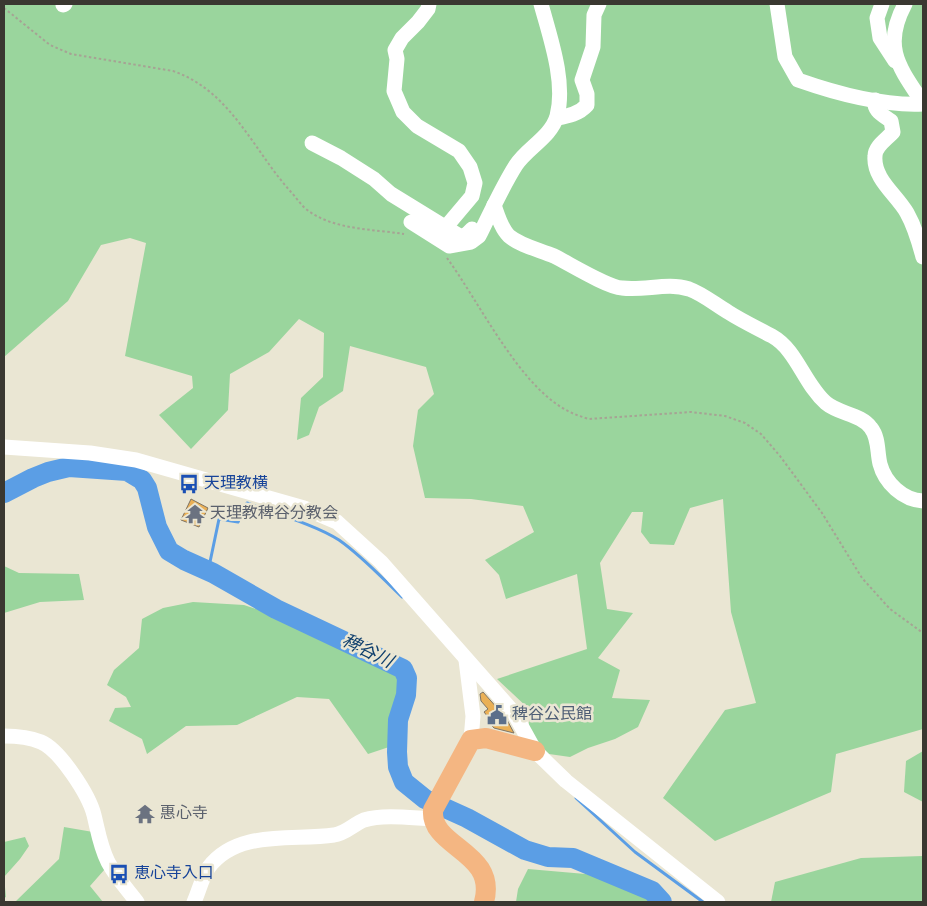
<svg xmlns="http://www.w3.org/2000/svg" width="927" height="906" font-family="Overpass,'Noto Sans JP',sans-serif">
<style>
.green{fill:#9ad59d}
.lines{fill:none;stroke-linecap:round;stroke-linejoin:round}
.stream{stroke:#5b9ee5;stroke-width:3}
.river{stroke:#5b9ee5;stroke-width:20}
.building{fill:#eab056;stroke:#7e7465}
.path{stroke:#a6a394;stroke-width:2;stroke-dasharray:2.5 2.5;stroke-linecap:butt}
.minor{stroke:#fff;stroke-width:15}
.major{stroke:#f4b682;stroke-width:20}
.labels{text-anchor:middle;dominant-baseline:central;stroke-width:5;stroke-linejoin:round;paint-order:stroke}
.transit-label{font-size:16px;fill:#164399;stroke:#eae6d3;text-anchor:start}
.worship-label{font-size:16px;fill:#5b616d;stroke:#eae6d3;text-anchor:start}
.service-label{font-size:16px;fill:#4e5e75;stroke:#eae6d3;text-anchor:start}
.water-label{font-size:18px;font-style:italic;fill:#0f3f6d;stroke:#eae6d3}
</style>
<rect width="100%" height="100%" fill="#eae6d3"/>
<g class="green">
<path d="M4,4h919v725l-87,25 -5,38 -116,49 -52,-43 62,-88 31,-7 -25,-91 -8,-113 -33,9 -16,37 -24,-1 -9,-12 2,-20h-11l-32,51 7,46 26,4 -35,45 22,12 -8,28 38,2 -12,27 -23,12 -27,9 -18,9 -21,-3 -21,-21 2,-23 -33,-31 90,-30 -10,-75 -71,25 -7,-24 -14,-15 49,-28 -11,-26 -52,-7 -46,-1 -12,-52 5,-36 16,-16 -8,-27 -76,-21 -7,45 -24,16 -10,28 -12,5 4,-42 22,-21 1,-44 -25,-14 -30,33 -39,22 -2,36 -37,39 -32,-34 34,-27 -1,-12 -67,-20 21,-113 -16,-5 -29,7 -33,56 -64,56z"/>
<path d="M4,566l15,7 60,1 5,26 -44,2 -36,11z"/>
<path d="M193,602l51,3 30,10 74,33 47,18 7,35 -13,46 -21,7 -39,-55 -32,-2 -60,28 -51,1 -39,28 -5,-15 -33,-18 6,-13 16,-1 -5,-10 -19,-12 7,-15 25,-22 3,-29 21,-11z"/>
<path d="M923,751v51l-19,-10 2,-31z"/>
<path d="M64,827l29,5 12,37 -15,17 13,16h-88l44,-43z"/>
<path d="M25,837l4,9 -9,13 -16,18 2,20 -2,1v-56z"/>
<path d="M923,856v46h-152l4,-20 86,-24z"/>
<path d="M528,869l69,6 37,14 16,9 4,4h-138l2,-13z"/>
</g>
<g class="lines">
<g class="stream">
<path d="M206,570l4,-8 9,-43 19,3 9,-19c27,10 69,22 92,37 23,16 43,38 63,57"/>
<path d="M576,798l59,54 68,50"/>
</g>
<path class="river" d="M4,493l29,-15 15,-6 21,-5 58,4 15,9 5,8 10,39 12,24 15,9 29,13 63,36 127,60 4,9 -1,17 -8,25 -1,32 1,15 6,15 21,17 42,19 58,32 23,7 25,1 79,33 10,11"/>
</g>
<g class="building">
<path d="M191,499l17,9 -9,19 -18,-7z"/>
<path d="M483,692l23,26 8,15 -20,-5 -8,-9 2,-2 -4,-5 4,-3 -7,-8 -1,-7z"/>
</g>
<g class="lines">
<g class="path">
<path d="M4,8l46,37 21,9 102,17c58,20 80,79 118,121 5,5 9,12 15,17 26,21 67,20 98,25"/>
<path d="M447,258c32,44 69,121 114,149 9,6 18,9 28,12l102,-7 34,4 20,7 16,11 19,22 42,57 40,65 28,31 33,24"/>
</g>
<g class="minor">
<path d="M429,4l-1,5 -10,13 -16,16 -7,12 2,9 -3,32 9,21 14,14 42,25 11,16 5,16 -3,13 -27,32"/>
<path d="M777,4l8,53 13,23c37,13 86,26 125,24"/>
<path d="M882,4l-5,14 3,20 15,23"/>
<path d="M905,4c-23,43 -6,63 18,99"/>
<path d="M63,5l2,-1"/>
<path d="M875,100c-2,11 8,15 16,21l2,11c-6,7 -18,14 -18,24 -2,23 22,39 32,57 8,14 12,29 16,44"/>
<path d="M557,118c11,-2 22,-4 30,-13v-11l-5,-14 11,-33 1,-32 5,-11"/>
<path d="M312,143l29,15 33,21 17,15 70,43 6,-3 5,-5"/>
<path d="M494,205c4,11 7,23 15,31 12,10 31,14 45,20 16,8 53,31 68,32 23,3 45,-6 67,1 14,5 27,16 39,23 14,9 29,16 44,24 25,14 32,48 54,67 13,11 35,11 45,25 8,10 6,24 9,36 5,19 23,36 43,37"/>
<path d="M411,222l38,24 22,-4 8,-6c12,-24 23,-49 37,-71 11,-17 35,-28 41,-49 9,-34 -7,-79 -16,-112"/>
<path d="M4,447l86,6 46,7 168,48 33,14 44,40 133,151 21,38 31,30 152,121"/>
<path d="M466,660l7,56 -2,24"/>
<path d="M4,736c13,0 25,1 37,6 19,8 48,53 53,73 4,16 6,31 14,47 8,15 19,27 29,40"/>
<path d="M194,902c5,-11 8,-25 15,-35 29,-38 84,-26 125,-32 11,-1 20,-11 30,-15 20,-6 47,-2 68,-1"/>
</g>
<path class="major" d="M484,902c14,-51 -54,-54 -51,-92l38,-70 15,-2 49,13"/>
</g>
<defs>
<symbol id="bus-bare" viewBox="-9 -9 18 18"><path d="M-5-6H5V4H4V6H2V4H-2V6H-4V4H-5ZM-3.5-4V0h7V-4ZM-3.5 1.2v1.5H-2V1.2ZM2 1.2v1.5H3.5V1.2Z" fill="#1a4fb4" stroke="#eae6d3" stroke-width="2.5" paint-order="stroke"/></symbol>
<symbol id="temple-bare" viewBox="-9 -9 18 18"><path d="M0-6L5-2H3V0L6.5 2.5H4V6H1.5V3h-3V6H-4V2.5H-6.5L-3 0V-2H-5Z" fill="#6b7280" stroke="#eae6d3" stroke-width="2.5" paint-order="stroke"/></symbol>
<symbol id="civic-bare" viewBox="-9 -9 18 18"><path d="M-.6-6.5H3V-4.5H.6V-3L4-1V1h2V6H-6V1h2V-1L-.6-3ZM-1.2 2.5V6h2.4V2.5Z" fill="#5c6f8a" stroke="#eae6d3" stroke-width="2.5" paint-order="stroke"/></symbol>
</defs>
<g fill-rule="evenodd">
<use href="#bus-bare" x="175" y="470" width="28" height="28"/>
<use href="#temple-bare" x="181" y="500" width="28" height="28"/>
<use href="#civic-bare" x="483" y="701" width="28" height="28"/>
<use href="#temple-bare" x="131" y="800" width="28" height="28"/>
<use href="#bus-bare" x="105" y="860" width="28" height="28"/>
</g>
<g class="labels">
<g class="transit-label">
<text x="204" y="484">天理教横</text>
<text x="134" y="874">恵心寺入口</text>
</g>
<g class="worship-label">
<text x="210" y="514">天理教稗谷分教会</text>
<text x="160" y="814">惠心寺</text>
</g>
<g class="service-label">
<text x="512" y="715">稗谷公民館</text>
</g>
<g class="water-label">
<text transform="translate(367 652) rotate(26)">稗谷川</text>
</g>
</g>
<rect width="927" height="906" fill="none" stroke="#3a3831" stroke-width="10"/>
</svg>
